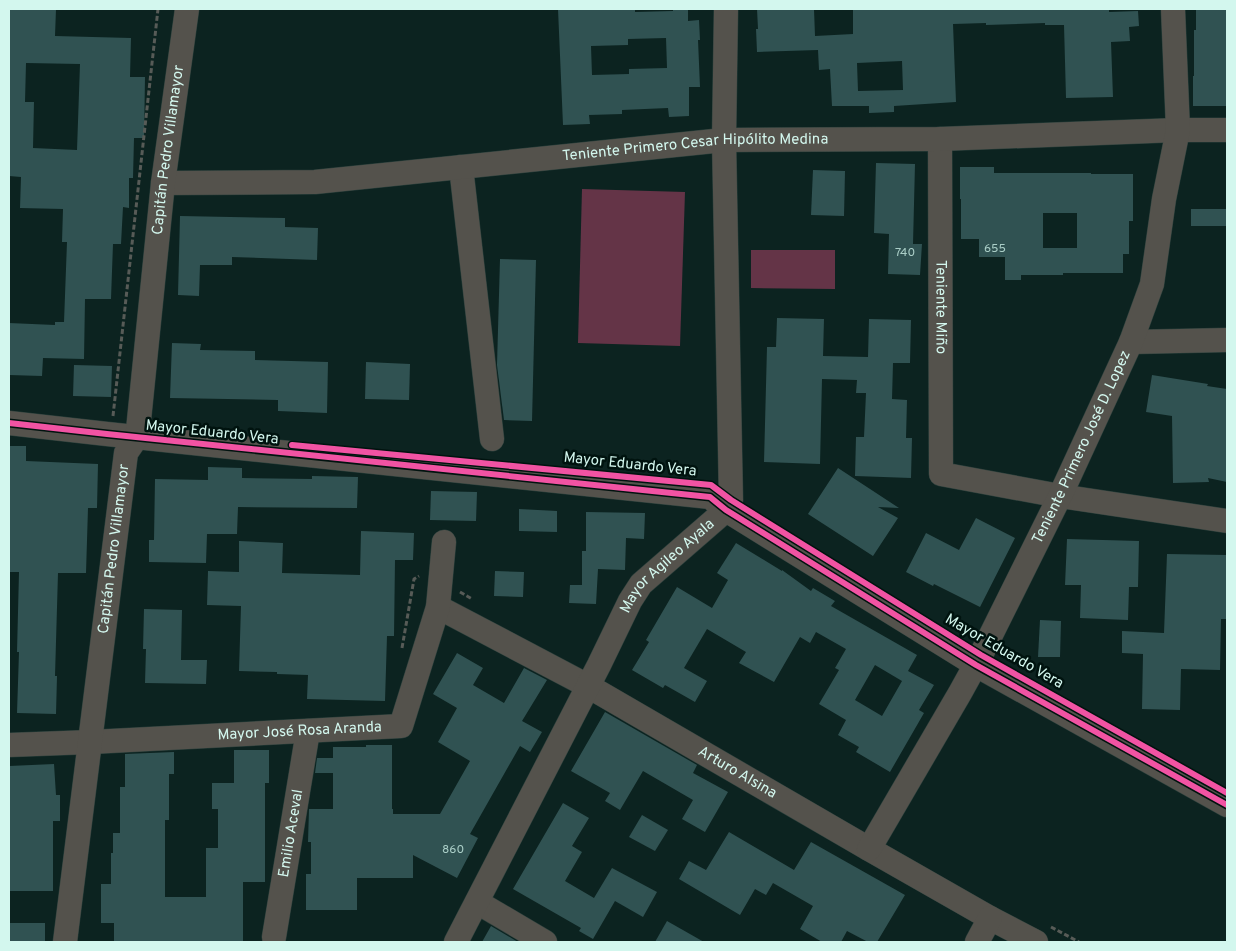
<svg xmlns="http://www.w3.org/2000/svg" width="1236" height="951" font-family="Overpass,sans-serif">
<style>
.green{fill:#643447}
.building{fill:#305252;fill-rule:evenodd}
.lines{fill:none;stroke-linecap:round;stroke-linejoin:round}
.minor-casing{stroke:#2a3f3b;stroke-width:25}
.path{stroke:#575b57;stroke-width:3;stroke-dasharray:5 2.5;stroke-linecap:butt}
.minor{stroke:#54524c;stroke-width:24}
.cycleway-casing{stroke:#00130f;stroke-width:9}
.cycleway{stroke:#f153a3;stroke-width:6}
.labels{text-anchor:middle;dominant-baseline:central;stroke-width:5;stroke-linejoin:round;paint-order:stroke}
.number-label{font-size:12px;fill:#aacec7}
.street-label{font-size:15px;fill:#d3f7ee;stroke:#00130f}
</style>
<rect width="100%" height="100%" fill="#0c2320"/>
<g class="green">
<path d="M582,189l103,3 -5,154 -102,-3z"/>
<path d="M751,250h84v39l-84,-1z"/>
</g>
<g class="building">
<path d="M9,9h47l-1,27 76,2 -1,39h15l-1,61h-10l-1,40h-4v30l-6,-1 -2,37h-8l-2,55h-26l-1,60 -41,-1 -1,18 -33,-1v-52l46,2v-3h9l3,-80h-5l1,-33 -43,-1 1,-31 -12,-1zM26,63l54,1 -3,86 -44,-2 1,-46h-9z"/>
<path d="M558,9h77v3l38,-1v-2h15v12l11,-1 1,20h-2l2,47h-11v29l-20,1 -1,-9 -46,2v4l-33,1 1,9 -27,1zM666,38l1,30 -38,1v5l-37,1 -1,-29 37,-1v-6z"/>
<path d="M757,9h57l1,27 38,-2v-25h256v3l29,-1 1,15 -10,1 1,14 -19,1 2,55 -47,1 -2,-73h-19v-2l-59,2v-2l-33,1 3,78 -62,4v6l-25,1v-7h-37l-2,-37 -11,1 -1,-20 -61,2 -1,-23h2zM902,61l1,29 -45,1 -1,-28z"/>
<path d="M1196,9h31v97h-34v-30h1v-46h2z"/>
<path d="M876,163l39,1 -2,80h9l-2,31 -32,-1 1,-40 -15,-1z"/>
<path d="M960,167h34v6h97v1h42v47h-4v33h-6v19h-60v2h-42v5h-16v-23h-26v-18h-18v-40h-1zM1043,213h34v35h-34z"/>
<path d="M813,170l32,1 -1,45 -33,-1z"/>
<path d="M1191,209h36v14h-1v3h-35z"/>
<path d="M180,216l105,2v9l33,1 -1,32 -85,-3v8h-32l-1,31 -21,-1z"/>
<path d="M500,259l36,1 -4,161 -28,-1 -7,-55z"/>
<path d="M777,318l47,1 -1,37 45,1 1,-38 42,1 -1,43h-17l-1,36 15,1 -1,38h6l-1,40 -56,-2 1,-39h8l2,-44h-10l1,-13 -35,-1 -2,85 -56,-2 3,-115h9z"/>
<path d="M172,343l29,1 -1,6 55,1v9l73,2 -1,51 -49,-2v-11l-108,-2z"/>
<path d="M366,362l44,2 -1,36 -44,-1z"/>
<path d="M74,365l38,1 -1,31 -38,-1z"/>
<path d="M1152,375l56,9 -1,2 20,3v93l-19,-4 1,4 -36,1 -1,-67 -26,-4z"/>
<path d="M9,446h17v15l72,3 -1,44h-9l-2,65h-28l-3,103h2l-1,38 -39,-1 2,-61h-2l2,-80h-10z"/>
<path d="M208,467l34,1v10l70,1v-3l46,1 -1,31 -119,-1 -1,27h-30l-1,29 -57,-1v-22h5l1,-61 53,1z"/>
<path d="M838,468l61,40 -21,-1 20,11 -25,38 -65,-42z"/>
<path d="M431,491l46,1 -1,29 -46,-1z"/>
<path d="M519,509l38,2v21l-38,-1z"/>
<path d="M586,512l59,1 -1,26 -18,-1 -1,32 -27,-1 -2,35 -27,-1 1,-18h12v-34h4z"/>
<path d="M976,518l39,20 -35,69 -46,-23 -1,2 -27,-14 20,-39 33,17z"/>
<path d="M361,531l53,2 -1,27h-18l-1,76h-7l-2,65 -78,-2 1,-24 -31,-1v-2l-38,-1 2,-65 -34,-1 1,-34 31,1v-31l44,2 -1,30 78,2z"/>
<path d="M1067,539l72,2 -1,46h-9l-1,33 -48,-2 1,-33h-16z"/>
<path d="M736,543l46,28v-1l29,21 2,-3 22,13 -4,5 86,49 -9,16 26,14 -15,25 5,3 -34,59 -34,-20 3,-5 -21,-12 8,-15 -27,-16 20,-34 -4,-2 11,-19 -30,-17 -6,11 -10,-6 -26,45 -35,-19 7,-11 -39,-23 -23,39 23,13 -12,21 -30,-17 -2,3 -31,-18 17,-28 -3,-2 31,-53 35,21 16,-28 -11,-7zM875,665l27,16 -20,35 -27,-16z"/>
<path d="M1167,554l60,1v64h-6l-1,51 -39,-1 -1,41 -38,-1 1,-55 -21,-1v-22l42,2z"/>
<path d="M495,571l29,1 -1,25 -29,-1z"/>
<path d="M144,609l38,1 -1,50h26l-1,24 -61,-1 1,-34h-3z"/>
<path d="M1040,620l21,1 -1,36h-22z"/>
<path d="M457,653l26,15 -10,17 31,18 20,-35 23,12 -25,41 20,11 -12,20 -10,-6 -50,88 8,4 -21,40 -44,-23v23h-56v32h-51v-36h5v-32h-3l1,-33h24v-36h-18l2,-15h16v-11h33v-2h26v64h1v5h47l30,-53 -32,-19 19,-34 -24,-14z"/>
<path d="M605,712l92,53 -4,8 35,19 -23,40 -23,-13 11,-19 -50,-29 -23,39 -15,-9 5,-8 -39,-22z"/>
<path d="M234,750h35v33h-4v99h-22v60h-129v-19h-13v-39h10v-31h2v-20h7v-46h5v-33l49,-2v22h-5v46h-4v77h41v-49h12v-39h-6v-26h22z"/>
<path d="M54,764l2,31h4v26h-7v70h-44v-125z"/>
<path d="M563,803l26,15 -17,28 10,6 -17,29 29,17 18,-30 45,24 -14,25 -28,-16 -22,38 -14,-8 2,-3 -68,-39z"/>
<path d="M642,815l26,15 -13,21 -26,-14z"/>
<path d="M729,832l65,38 17,-28 94,53 -28,47h-9l-21,-11 -6,11h-19l-22,-13 13,-23 -40,-23 -7,12 -11,-6 -15,26 -61,-36 10,-18 17,9z"/>
<path d="M667,921l37,21h-49z"/>
<rect x="9" y="923" width="36" height="19"/>
<path d="M491,926l27,16h-36z"/>
</g>
<g class="lines">
<defs>
<g id="minor">
<path id="s1" d="M940,139l1,335 119,22 167,25"/>
<path d="M461,167l31,272"/>
<path id="s2" d="M163,183l152,-1 409,-42 216,-1 238,-9h49"/>
<path d="M1131,342l96,-2"/>
<path d="M9,423l98,11 603,63 16,13 250,155 251,140"/>
<path id="s3" d="M438,607l150,79 281,163 121,69 46,24"/>
<path id="s4" d="M9,745l82,-3 310,-16 37,-119 6,-65"/>
<path id="s5" d="M869,849l91,-156 21,-38 79,-159 71,-154 21,-58 12,-85 14,-69 -5,-121"/>
<path d="M477,902l68,40"/>
<path id="s6" d="M274,937l34,-206"/>
<path id="s7" d="M65,942l61,-489 11,-16 1,-7 25,-247 24,-174"/>
<path id="s8" d="M456,942l143,-277 31,-64 11,-17 85,-74 5,-10 -7,-360 2,-131"/>
<path d="M977,942l13,-24"/>
</g>
</defs>
<use href="#minor" class="minor-casing"/>
<g class="path">
<path d="M113,416l45,-407"/>
<path d="M460,592l12,7"/>
<path d="M402,648l12,-69 5,-3"/>
<path d="M1051,927l28,15"/>
</g>
<use href="#minor" class="minor"/>
<defs>
<g id="cycleway">
<path d="M9,423l98,11 603,63 16,13 250,155 251,140"/>
<path d="M292,445l419,40 20,15 250,155 246,138"/>
</g>
</defs>
<use href="#cycleway" class="cycleway-casing"/>
<use href="#cycleway" class="cycleway"/>
</g>
<g class="labels">
<g class="number-label">
<text x="995" y="249">655</text>
<text x="905" y="253">740</text>
<text x="453" y="850">860</text>
</g>
<g class="street-label">
<text stroke="none"><textPath href="#s7" startOffset="801">Capitán Pedro Villamayor</textPath></text>
<text stroke="none"><textPath href="#s2" startOffset="534">Teniente Primero Cesar Hipólito Medina</textPath></text>
<text stroke="none"><textPath href="#s1" startOffset="168">Teniente Miño</textPath></text>
<text transform="translate(212 433) rotate(6)">Mayor Eduardo Vera</text>
<text stroke="none"><textPath href="#s5" startOffset="455">Teniente Primero José D. Lopez</textPath></text>
<text transform="translate(630 465) rotate(6)">Mayor Eduardo Vera</text>
<text stroke="none"><textPath href="#s7" startOffset="396">Capitán Pedro Villamayor</textPath></text>
<text stroke="none"><textPath href="#s8" startOffset="434">Mayor Agileo Ayala</textPath></text>
<text transform="translate(1004 652) rotate(30)">Mayor Eduardo Vera</text>
<text stroke="none"><textPath href="#s4" startOffset="291">Mayor José Rosa Aranda</textPath></text>
<text stroke="none"><textPath href="#s3" startOffset="342">Arturo Alsina</textPath></text>
<text stroke="none"><textPath href="#s6" startOffset="105">Emilio Aceval</textPath></text>
</g>
</g>
<rect width="1236" height="951" fill="none" stroke="#d3f7ee" stroke-width="20"/>
</svg>
